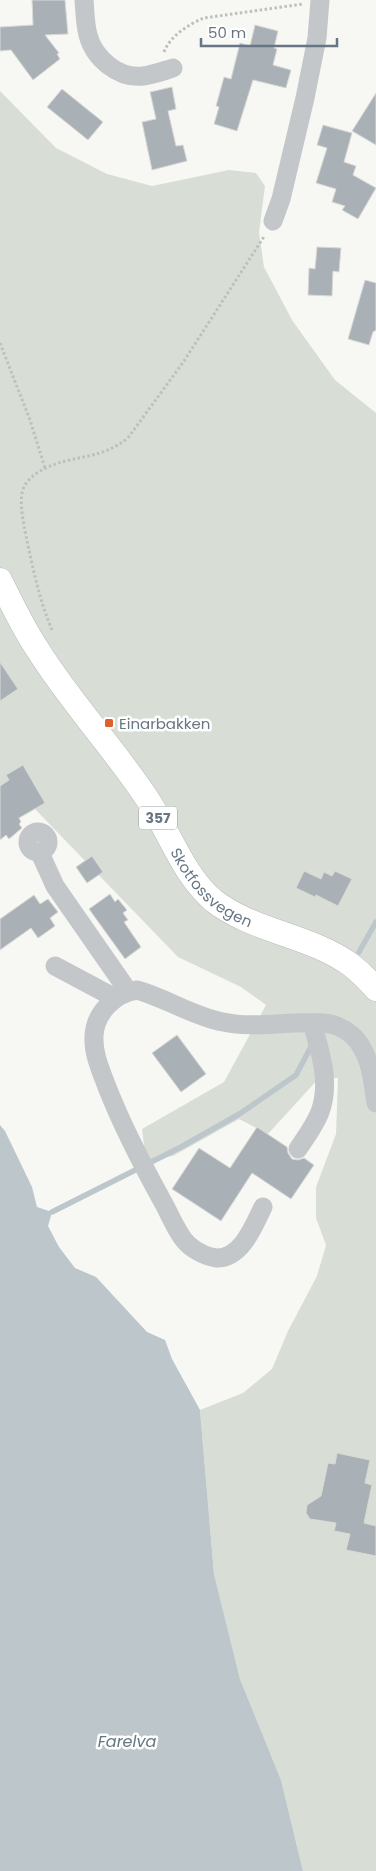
<svg xmlns="http://www.w3.org/2000/svg" width="376" height="1871" font-family="Poppins,sans-serif">
<style>
.green{fill:#d8ded5}
.water{fill:#bcc6cb}
.lines{fill:none;stroke-linecap:round;stroke-linejoin:round}
.stream{stroke:#bcc6cb;stroke-width:5.5}
.building{fill:#aab1b6;stroke:#d9d9d7}
.major-casing{stroke:#b6babe;stroke-width:25}
.path{stroke:#bdbfc1;stroke-width:3;stroke-dasharray:2.5 2.5;stroke-linecap:butt}
.minor{stroke:#c3c7ca;stroke-width:19}
.major{stroke:#fff;stroke-width:24}
.poi-dot{fill:#df602c;stroke:#fff;stroke-width:2}
.labels{text-anchor:middle;dominant-baseline:central;stroke-width:5;stroke-linejoin:round;paint-order:stroke}
.shield{fill:#fff;stroke:#959fa9;stroke-width:1}
.shield-label{font-size:14px;font-weight:bold;fill:#677684}
.poi-label{font-size:15px;fill:#677684;stroke:#fff;text-anchor:start}
.street-label{font-size:15px;fill:#677684;stroke:#fff}
.water-label{font-size:16px;font-style:italic;fill:#637780;stroke:#fff}
</style>
<rect width="100%" height="100%" fill="#f7f7f4"/>
<path class="green" d="M0,91l56,57 51,26 45,12 77,-16 27,3 9,13 -6,46 5,35 28,53 43,60 41,33v1458h-73l-22,-91 -41,-101 -26,-105 -14,-164 43,-17 29,-24 16,-38 29,-55 9,-31 -10,-27v-31l20,-53 2,-56h-19l-51,56 -29,-15 -66,37 -27,4 -4,-31 82,-47 42,-77 -25,-18 -63,-30 -146,-151 -32,-21z"/>
<path class="water" d="M0,1125l5,6 27,56 5,20 15,5 -4,14 11,21 16,21 21,9 51,55 18,8 7,19 28,51 14,164 26,105 41,101 22,91h-303z"/>
<g class="lines">
<g class="stream">
<path d="M359,952l17,-30"/>
<path d="M52,1212l129,-65 60,-34 55,-38 17,-32"/>
</g>
</g>
<g class="building">
<path d="M32,0h33l3,34 -23,1 14,18 -2,1 3,5 -27,21 -22,-30 -11,1v-24l33,-2z"/>
<path d="M255,25l23,6 -4,17 3,1 -4,16 18,5 -5,18 -33,-8 -16,51 -23,-7 5,-17 -3,-1 8,-29 7,2 9,-36 10,3z"/>
<path d="M172,87l4,22 -8,2 8,35 7,-1 4,16 -35,9 -10,-48 14,-3 -6,-27z"/>
<path d="M62,89l41,33 -15,18 -41,-33z"/>
<path d="M376,93v52l-24,-14z"/>
<path d="M323,125l29,8 -8,29 12,4 -3,9 23,13 -18,31 -16,-9 3,-4 -13,-4 4,-13 -20,-6 11,-35 -10,-3z"/>
<path d="M317,247l24,1 -2,24 -6,-1 -1,25 -24,-1 1,-27 6,1z"/>
<path d="M365,280l11,3v47l-3,2 -4,13 -21,-6z"/>
<path d="M0,662l18,27 -18,12z"/>
<path d="M23,765l22,38 -26,15 2,4 -2,2 3,4 -13,11 -3,-4 -6,5v-54l9,-6 -3,-5z"/>
<path d="M92,856l11,16 -16,11 -11,-16z"/>
<path d="M304,871l17,8 3,-7 8,4 3,-5 17,8 -14,27 -22,-11 -1,2 -19,-9z"/>
<path d="M110,894l5,8 3,-3 9,11 -4,3 5,7 -4,2 17,25 -16,12 -36,-50z"/>
<path d="M34,895l6,9 8,-5 10,13 -8,6 5,8 -17,12 -7,-10 -31,22v-31z"/>
<path d="M177,1035l29,39 -25,18 -29,-39z"/>
<path d="M257,1127l30,20 1,6 4,6 6,1 6,-2 10,7 -23,34 -39,-26 -31,48 -49,-32 27,-41 31,20z"/>
<path d="M337,1453l33,7 -5,23 7,2 -8,38 12,3v30l-30,-6 4,-16 -16,-3 2,-8 -26,-4 -4,-6 1,-8 14,-9 7,-33 7,1z"/>
</g>
<g class="lines">
<defs>
<g id="major">
<path id="s1" d="M0,580c12,24 23,48 38,70 33,53 76,98 110,150 22,33 35,75 66,101 40,31 96,34 137,64 9,7 17,15 25,24"/>
</g>
</defs>
<use href="#major" class="major-casing"/>
<g class="path">
<path d="M164,52c6,-16 25,-28 40,-34l99,-14"/>
<path d="M0,343l30,77 15,48"/>
<path d="M52,630c-13,-31 -20,-65 -27,-99 -2,-12 -5,-25 -3,-38 2,-11 12,-19 22,-24 29,-15 55,-8 84,-31l56,-77 81,-126"/>
</g>
<g class="minor">
<path d="M84,0c1,11 1,24 4,35 6,23 30,44 55,41 10,-1 20,-5 30,-8"/>
<path d="M273,221l8,-22 24,-101 12,-60 3,-38"/>
<circle cx="38" cy="842" r="10"/>
<path d="M40,853l15,33 73,105"/>
<path d="M55,966l60,32"/>
<path d="M298,1149c8,-12 17,-24 22,-37 11,-30 0,-61 -8,-89"/>
<path d="M263,1207c-9,18 -21,51 -46,51 -11,-1 -26,-9 -33,-18 -8,-10 -14,-25 -20,-36 -21,-38 -41,-76 -57,-117 -6,-16 -14,-33 -13,-51 1,-23 21,-43 43,-46 29,8 55,26 86,32 23,5 48,2 72,1 13,0 30,-2 42,3 10,4 20,12 25,22 10,17 11,37 14,55"/>
</g>
<use href="#major" class="major"/>
</g>
<rect class="poi-dot" x="104" y="718" width="10" height="10" rx="2.5"/>
<g class="labels">
<rect class="shield" x="139" y="806.5" width="38" height="23" rx="4"/>
<g class="shield-label">
<text x="158" y="818">357</text>
</g>
<g class="poi-label">
<text x="119" y="723">Einarbakken</text>
</g>
<g class="street-label">
<text stroke="none"><textPath href="#s1" startOffset="376">Skotfossvegen</textPath></text>
</g>
<g class="water-label">
<text x="127" y="1741">Farelva</text>
</g>
</g>
<path d="M201 38v8h136v-8" fill="none" stroke="#677684" stroke-width="2.5"/>
<text x="208" y="38" font-size="15" fill="#677684" stroke="#ffffff" stroke-width="4" paint-order="stroke">50 m</text>
</svg>
